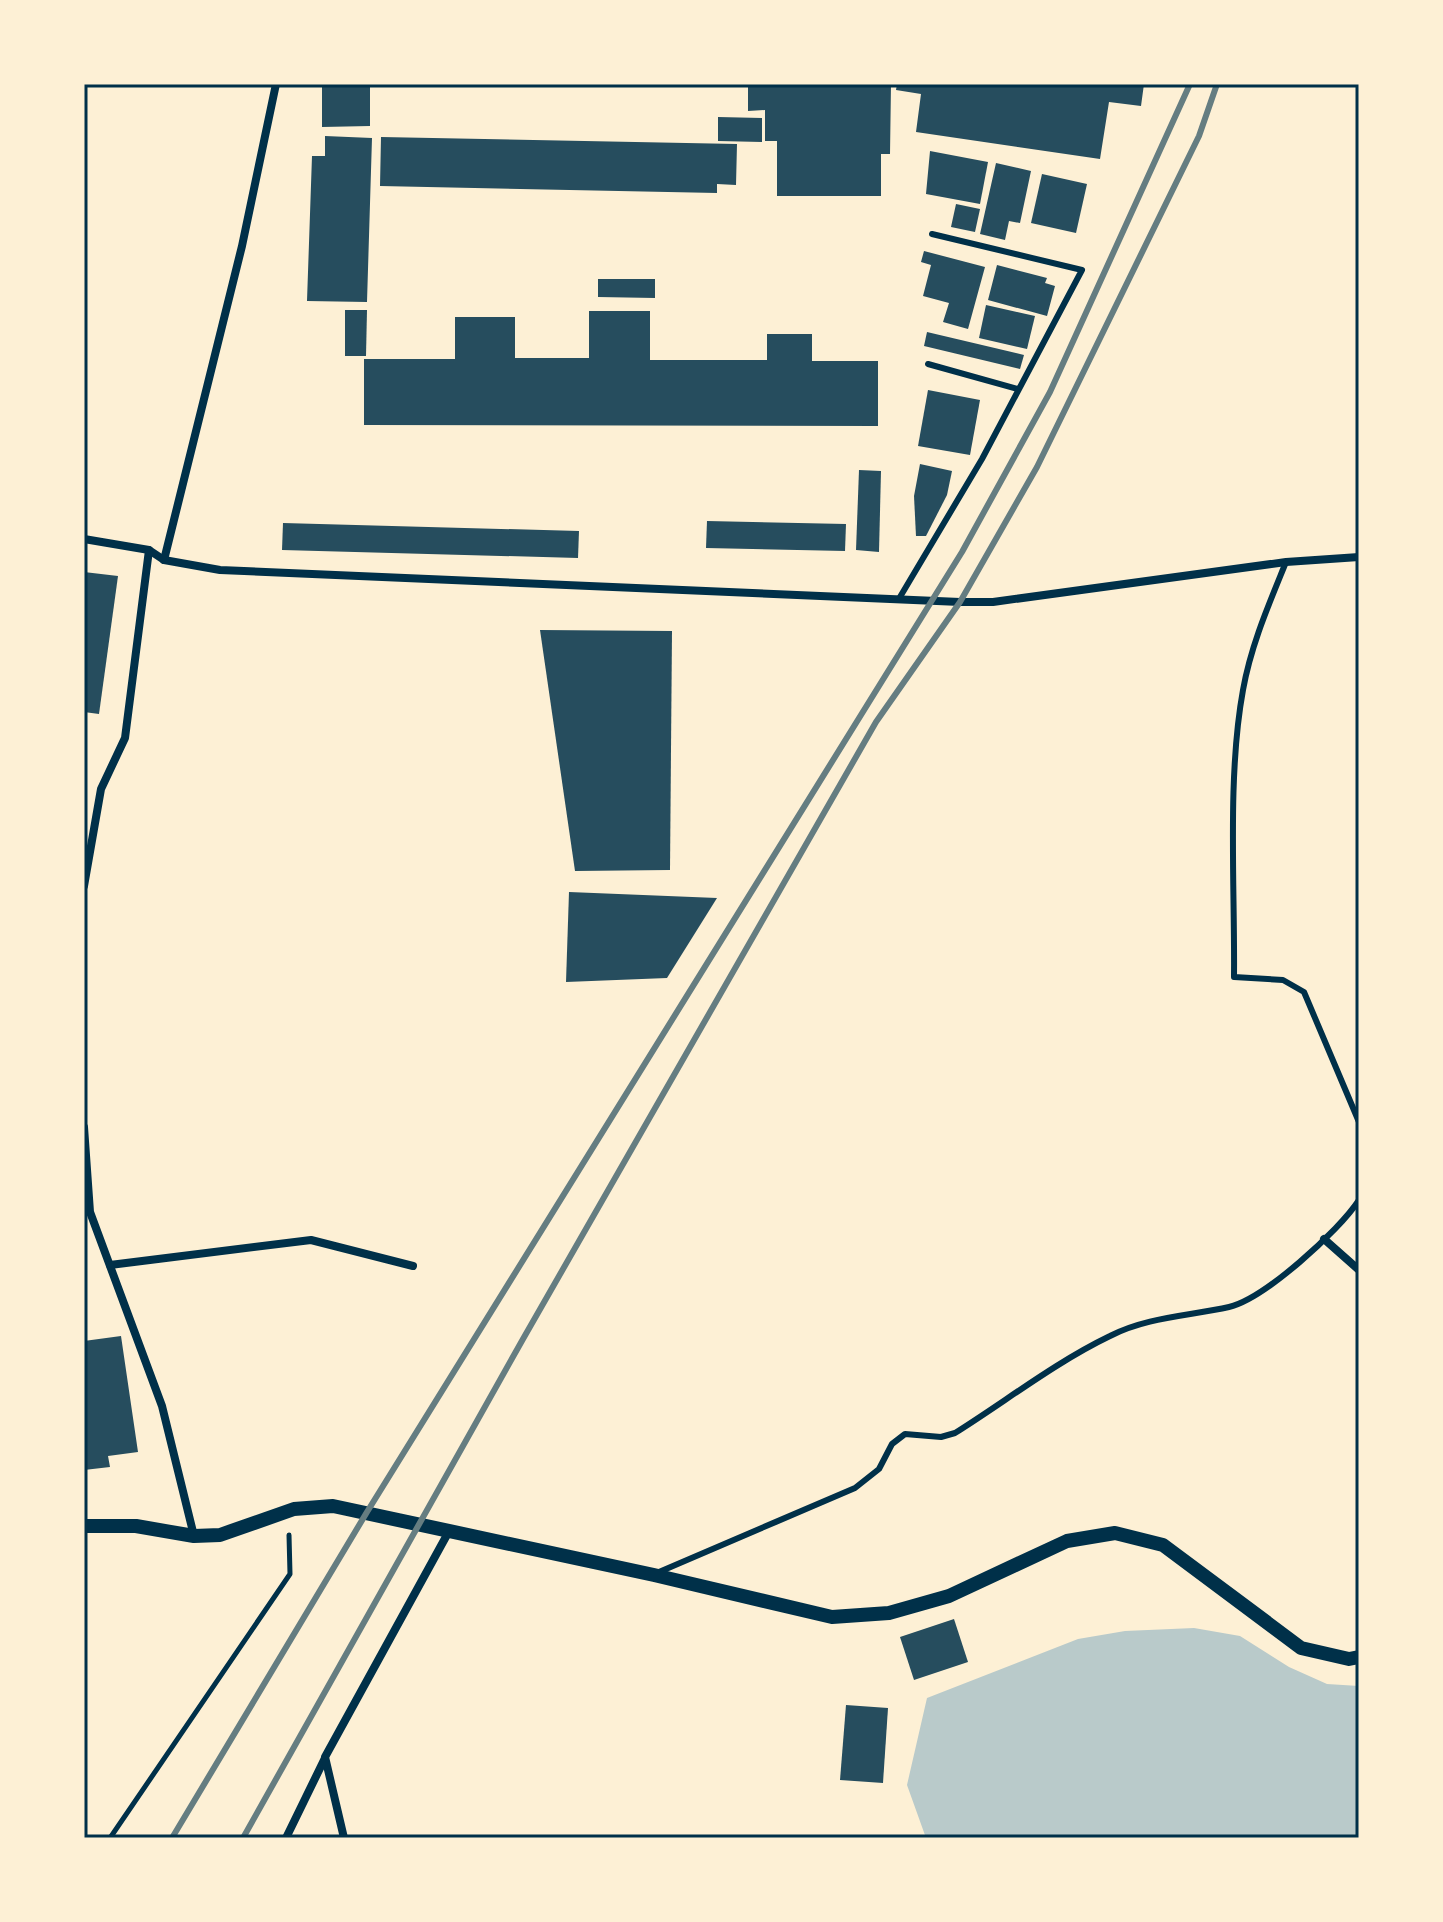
<svg xmlns="http://www.w3.org/2000/svg" width="1443" height="1922" font-family="Poppins,sans-serif">
<style>
.green{fill:#b9caca}
.building{fill:#264d5e}
.lines{fill:none;stroke-linecap:round;stroke-linejoin:round}
.path{stroke:#003049;stroke-width:5}
.service{stroke:#003049;stroke-width:6}
.minor{stroke:#003049;stroke-width:8}
.tertiary{stroke:#003049;stroke-width:14}
.rail{stroke:#657d81;stroke-width:6}
.neatline{fill:none;stroke:#003049;stroke-width:3}
</style>
<rect width="100%" height="100%" fill="#fdf0d5"/>
<path class="green" d="M1194,1628l46,8 49,31 38,17 32,2v152h-433l-19,-53 20,-87 151,-59 47,-8z"/>
<g class="building">
<path d="M322,84h48v42l-48,1z"/>
<path d="M748,84h143l-1,70h-9v42h-104v-55h-12v-31l-17,1z"/>
<path d="M897,84h247l-3,22 -32,-4 -9,57 -184,-27 5,-38 -25,-4z"/>
<path d="M718,117l44,1v24l-44,-1z"/>
<path d="M325,136l47,2 -5,164 -60,-1 5,-145h13z"/>
<path d="M381,137l356,7 -1,41 -19,-1v9l-337,-7z"/>
<path d="M930,151l58,11 -8,42 -54,-10z"/>
<path d="M996,163l35,8 -11,52 -11,-2 -4,19 -25,-6z"/>
<path d="M1042,174l45,10 -11,49 -45,-10z"/>
<path d="M956,204l24,5 -5,23 -24,-5z"/>
<path d="M924,251l61,16 -17,62 -25,-7 6,-19 -26,-7 8,-31 -10,-3z"/>
<path d="M997,265l50,13 -2,5 10,3 -8,30 -59,-16z"/>
<path d="M598,279h57v19l-57,-1z"/>
<path d="M986,305l49,11 -8,33 -48,-11z"/>
<path d="M345,310h22l-1,46h-21z"/>
<path d="M589,311h61v49h117v-26h45v27h66v65l-514,-1v-66h91v-42h60v41h74z"/>
<path d="M927,332l97,23 -4,14 -96,-23z"/>
<path d="M928,390l52,10 -10,55 -52,-9z"/>
<path d="M920,464l32,7 -5,24 -21,41h-10l-2,-40z"/>
<path d="M859,470l22,1 -2,81 -23,-2z"/>
<path d="M707,521l139,3 -1,27 -139,-3z"/>
<path d="M283,523l296,8 -1,27 -296,-8z"/>
<path d="M84,572l34,4 -19,138 -15,-2z"/>
<path d="M540,630l132,1 -2,239 -95,1z"/>
<path d="M569,892l148,6 -50,80 -101,4z"/>
<path d="M121,1336l17,116 -30,4 2,11 -26,3v-129z"/>
<path d="M954,1619l14,43 -54,18 -14,-43z"/>
<path d="M846,1705l42,3 -5,75 -43,-3z"/>
</g>
<g class="lines">
<path class="path" d="M110,1838l180,-264 -1,-39"/>
<g class="service">
<path d="M928,364l90,25"/>
<path d="M1286,562c-17,42 -35,83 -43,128 -16,87 -8,197 -9,287l49,3 21,12 55,130"/>
<path d="M900,597l82,-138 100,-189 -150,-36"/>
<path d="M659,1572l196,-84 24,-19 13,-25 13,-10 36,3 14,-4c51,-32 101,-71 155,-97 37,-19 79,-20 119,-29 35,-8 110,-76 130,-107"/>
</g>
<g class="minor">
<path d="M84,539l65,11 15,10 56,10 740,32h33l293,-40 73,-5"/>
<path d="M164,560l78,-314 34,-162"/>
<path d="M84,886l17,-97 24,-51 24,-188"/>
<path d="M84,1127l6,85 72,194 32,130"/>
<path d="M1324,1239l35,31"/>
<path d="M110,1265l201,-25 102,26"/>
<path d="M286,1838l39,-80"/>
<path d="M344,1838l-19,-81 123,-224"/>
</g>
<path class="tertiary" d="M84,1526h52l58,10 26,-1 74,-26 39,-3 321,69 178,42 57,-4 60,-17 118,-55 48,-8 48,12 138,103 48,11 10,-2"/>
<g class="rail">
<path d="M172,1838l195,-326 595,-960 88,-160 140,-308"/>
<path d="M243,1838l280,-499 353,-617 84,-120 77,-135 162,-331 18,-52"/>
</g>
</g>
<rect width="1443" height="1922" fill="none" stroke="#fdf0d5" stroke-width="172"/>
<rect x="86" y="86" width="1271" height="1750" class="neatline"/>
</svg>
